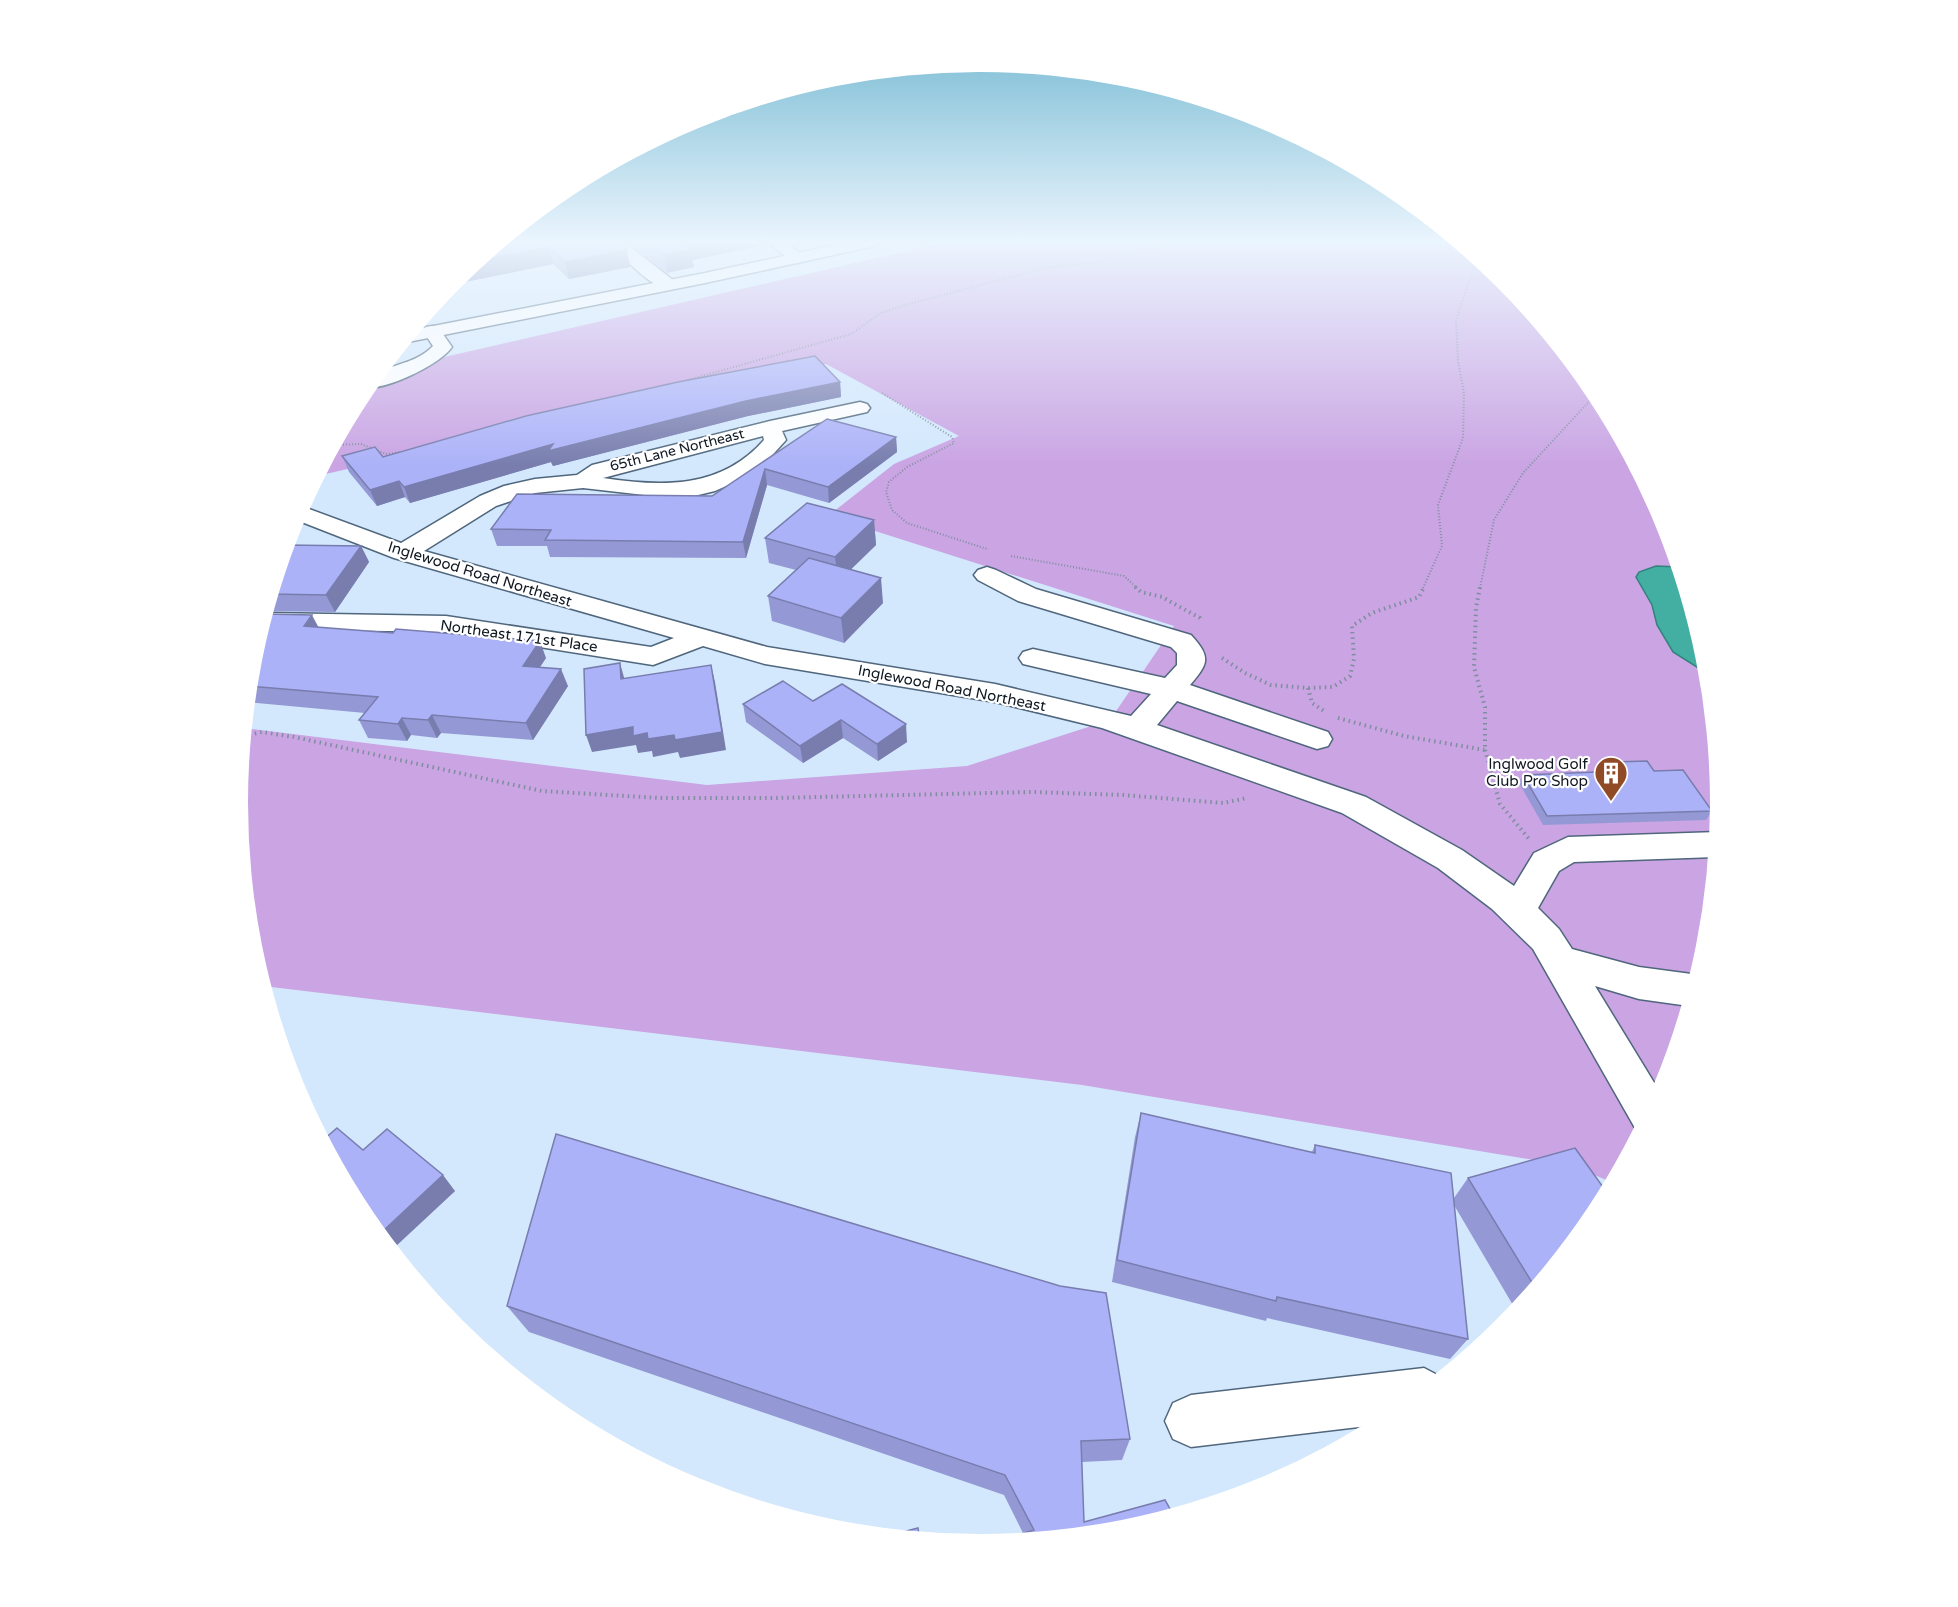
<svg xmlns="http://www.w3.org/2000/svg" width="1958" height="1607" font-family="'Varela Round',sans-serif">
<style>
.green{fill:#caa4e3}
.water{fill:#43afa3;stroke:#33827c;stroke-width:1.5}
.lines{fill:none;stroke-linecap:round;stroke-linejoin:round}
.minor-casing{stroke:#4f667c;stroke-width:3}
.major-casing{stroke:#4f667c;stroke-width:3}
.path-far1{stroke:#7f8e9e;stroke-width:2;stroke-dasharray:1 2;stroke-linecap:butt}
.path{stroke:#7f8e9e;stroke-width:4;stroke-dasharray:1.5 4;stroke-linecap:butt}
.minor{fill:#fff;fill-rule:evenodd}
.major{fill:#fff;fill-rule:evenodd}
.wall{fill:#9499d5}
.shaded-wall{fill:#787dae}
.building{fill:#acb2f8;stroke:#787dae;stroke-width:1.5}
.labels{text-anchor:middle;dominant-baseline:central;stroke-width:4.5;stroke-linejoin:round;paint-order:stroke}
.far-street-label{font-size:14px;fill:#0f1821;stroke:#fff}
.street-label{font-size:15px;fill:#0f1821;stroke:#fff}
.poi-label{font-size:15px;fill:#0f1821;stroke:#fff;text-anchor:end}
</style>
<rect width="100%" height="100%" fill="#d3e8fd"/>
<path class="green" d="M951,241h507l46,38 92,113 69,128 42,139 14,145 -14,145 -43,139 -51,95 -37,-16 -494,-82 -819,-99 -12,-38 -14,-145 7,-75 463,57 260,-19 143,-46 64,-94 -346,-110 66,-52 65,-28 -133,-72 -199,41 -310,71 45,-85 8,-9 57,-21z"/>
<path class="water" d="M1656,566l23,1 28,92 1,15 -35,-22 -16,-27 -5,-20 -16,-28 3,-5z"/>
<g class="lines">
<defs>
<g id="minor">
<path d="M766,241h18l22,17 -8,5 -6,-2z"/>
<path d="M621,242l6,2 51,40 -2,4c-22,5 -45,-25 -61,-38l-2,-3 2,-3z"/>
<path d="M432,326l6,1 14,20c-11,17 -67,44 -86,40 4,-5 8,-12 13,-15 19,-9 39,-10 54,-26l-10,-15 3,-4z"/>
<path d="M860,402l7,2 3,4 -3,4 -85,19 4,9 -21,23 -30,19 -20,9 -21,5 -32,1 -79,-9 -48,5 -39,13 -72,45 343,96 228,37 136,32 20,-22 -128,-30 -4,-6 4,-6 10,-3 132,29 12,-13v-12l-6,-6 -153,-46 -40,-21 -4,-5 4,-5 9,-3 9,3 40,19 155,46c20,22 18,28 -1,50l138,47 4,7 -4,7 -11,3 -140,-48 -20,24 209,72 96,53 52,36 20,-33 34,-16 150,-5 -2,25 -142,5 -15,9 -21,37 21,21 13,20 67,18 60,8 -10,31 -50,-7 -44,-13 66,108 -19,36 -7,-2 -102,-179 -41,-40 -54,-41 -96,-55 -240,-85 -107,-26 -230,-38 -62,-18 -50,19 -207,-33 -177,-3 -8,-2 4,-13 4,-1 177,3 205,31 23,-9 -280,-80 -100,-39 7,-13 100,37 79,-47 24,-10 31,-7 42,-4 15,-10 178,-44zM763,436l1,4c-43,49 -101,47 -161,38z"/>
<path d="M1424,1368l19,10 -59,46 -193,23 -18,-8 -8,-18 8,-18 18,-8z"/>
</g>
<path id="major" d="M853,241h30l-8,5 -170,37 -297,59 -4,-2 9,-10 292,-57z"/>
</defs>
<use href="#minor" class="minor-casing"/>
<use href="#major" class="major-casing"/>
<g class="path-far1">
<path d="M681,382l170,-48 30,-21 21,-7 143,-38 47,-5 94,-22"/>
<path d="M882,393l70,44 2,6 -47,24 -18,15 -3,10 6,18 15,13 80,26"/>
<path d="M334,445l27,-1 25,10 17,-2"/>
<path d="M1011,556l113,20 13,12"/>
<path d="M1423,588l19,-42 -4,-41 25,-67 1,-45 -6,-32 -2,-40 21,-64"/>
<path d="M1480,588l14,-68 29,-47 74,-80"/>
</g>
<g class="path">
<path d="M1135,587l6,5 21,5 38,21 1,3"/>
<path d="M1222,658l23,15 26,12 37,3 25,-1 17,-11 4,-17 -2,-33 20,-13 47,-16 5,-10"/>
<path d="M1308,688l4,15 12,8"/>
<path d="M1338,718l66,18 81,14v-43l-11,-40 2,-59 4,-21"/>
<path d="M244,736l18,-4 32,5 248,54 117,7h115l259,-6 90,3 100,8 24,-5"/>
<path d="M1485,750l15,54 29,35"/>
</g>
<use href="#minor" class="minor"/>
<use href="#major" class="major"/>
</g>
<g class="wall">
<path d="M500,241h118l12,26 -61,12 -16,-15 -103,21 5,-6z"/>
<path d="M625,241h139l1,4 -73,15 2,7 -27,6 -39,-31z"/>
<path d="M840,382l1,15 -93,19 -195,50 -2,-4 -141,41 -5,-6 -28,9 -28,-34 -7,-16 41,1z"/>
<path d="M827,419l69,18 1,15 -68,51 -62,-18 -21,73 -196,-1 -3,-11h-50l-6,-17 221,-33z"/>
<path d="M874,520l2,25 -26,25 33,33 -39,40 -72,-22 -4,-25 28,-26 -27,-7 -4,-25z"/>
<path d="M286,545l75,1 8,16 -34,50 -69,-1z"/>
<path d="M318,627l228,31 -6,9 28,19 -35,54 -92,-7 -4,5 -26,-3 -4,6 -39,-3 -9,-18 6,-7 -118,-11 4,-44z"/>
<path d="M813,701l94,41 -29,19 -35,-23 -40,25 -57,-41 -3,-18z"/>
<path d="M1614,762l40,9 58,40 -6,9 -163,5 -24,-42 4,-8 86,-4z"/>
<path d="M1141,1113l171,39 3,-7 139,53 14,-20 128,38 -79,96 -63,-107 14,134 -18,20 -183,-41 -1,3 -154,-39 23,-145z"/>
<path d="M322,1141l133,50 -58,54 -38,-35z"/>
<path d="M507,1306l623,133 -8,21 -40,2 2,60 -61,11 -19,-38 -475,-163z"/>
<path d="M1335,1450l-19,11 6,-8z"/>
</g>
<g class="shaded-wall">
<path d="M697,241h67l1,4 -73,15 2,7 -27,6 -3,-18 18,-11z"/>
<path d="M549,247l4,17 -103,21 5,-6 21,-18z"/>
<path d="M627,250l3,17 -61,12 -4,-17z"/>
<path d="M840,382l1,15 -93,19 -195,50 -2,-4 -141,41 -6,-16 149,-43 193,-43z"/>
<path d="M896,437l1,15 -68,51 -1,-16z"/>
<path d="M765,469l2,16 -21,73 -3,-16z"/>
<path d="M399,481l6,16 -28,9 -7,-16z"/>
<path d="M874,520l2,25 -38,37 -3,-25z"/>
<path d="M361,546l8,16 -34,50 -9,-17z"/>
<path d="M881,578l2,25 -39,40 -3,-25z"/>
<path d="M312,615l9,17 -17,-6z"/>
<path d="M540,641l6,17 -17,25 -6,-17z"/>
<path d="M620,663l5,18 -4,-2z"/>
<path d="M711,665l4,17 11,68 -46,8 -2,-6 -25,5 -1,-6 -14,2 -2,-8 -44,7 -6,-17z"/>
<path d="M561,669l7,17 -35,54 -7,-17z"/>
<path d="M432,715l9,18 -4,5 -9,-18z"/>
<path d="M402,718l9,17 -4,6 -9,-17z"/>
<path d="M841,720l2,18 -40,25 -3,-17z"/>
<path d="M906,724l1,18 -29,19 -1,-17z"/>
<path d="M443,1175l12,16 -58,54 -13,-15z"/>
</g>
<g class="building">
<path d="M500,241h117l10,9 -62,12 -16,-15 -73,14z"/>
<path d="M645,241h52l-15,3 9,6 -27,5z"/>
<path d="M815,356l25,26 -94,19 -198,50 5,-7 -149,43 -5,-6 -29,9 -28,-34 33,-9 8,10 143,-41 152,-34z"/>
<path d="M827,419l69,18 -68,50 -63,-18 -22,73 -198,-2 6,-10 -60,-1 26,-35 195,2z"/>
<path d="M807,503l67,17 -39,37 -70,-19z"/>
<path d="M286,545l75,1 -35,49 -55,-1z"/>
<path d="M809,558l72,20 -40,40 -73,-22z"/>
<path d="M265,614l47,1 -8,11 89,7 3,-4 144,12 -17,25 38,3 -35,54 -94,-8 -4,5 -26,-2 -4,6 -39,-4 19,-23 -129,-11 2,-28z"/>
<path d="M620,663l1,16 90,-14 11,67 -47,8 -1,-5 -26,4 -1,-6 -14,3v-9l-47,8 -2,-66z"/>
<path d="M783,681l30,20 29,-17 64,40 -29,20 -36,-24 -41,26 -57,-42z"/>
<path d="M1647,761l7,10 29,-1 29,41 -165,5 -24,-41 97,-4 -6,-9z"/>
<path d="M1141,1113l174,40v-8l136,28 17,166 -191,-42 -1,4 -159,-41z"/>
<path d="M337,1128l26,22 24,-21 56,46 -59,55 -27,-24 -35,-65z"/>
<path d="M556,1134l504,152 46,7 24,146 -49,2 3,81 81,-22 9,16 -51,15 -139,14 50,-15 -29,-55 -498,-169z"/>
<path d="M1575,1148l33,46 -12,22 -60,73 -68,-111z"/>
<path d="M1335,1450l-12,7 -1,-4z"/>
<path d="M918,1528l2,12 -33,-4z"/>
</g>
<linearGradient id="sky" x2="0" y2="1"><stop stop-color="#66b2cc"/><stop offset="0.52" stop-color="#ebf5fe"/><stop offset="1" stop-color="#ebf5fe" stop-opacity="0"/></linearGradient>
<rect width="1958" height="466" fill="url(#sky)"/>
<defs>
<symbol id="building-pin" viewBox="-11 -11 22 30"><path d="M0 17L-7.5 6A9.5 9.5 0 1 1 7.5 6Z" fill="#914a26" stroke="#fff"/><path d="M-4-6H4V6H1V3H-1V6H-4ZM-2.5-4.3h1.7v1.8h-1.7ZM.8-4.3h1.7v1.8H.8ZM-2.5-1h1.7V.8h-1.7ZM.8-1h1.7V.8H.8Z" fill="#fff"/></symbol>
</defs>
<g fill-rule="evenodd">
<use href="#building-pin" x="1592" y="754" width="38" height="52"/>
</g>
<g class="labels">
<g class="far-street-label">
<text transform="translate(677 450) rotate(-14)">65th Lane Northeast</text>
</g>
<g class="street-label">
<text transform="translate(480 574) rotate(17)">Inglewood Road Northeast</text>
<text transform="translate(519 636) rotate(8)">Northeast 171st Place</text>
<text transform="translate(952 688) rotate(11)">Inglewood Road Northeast</text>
</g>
<g class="poi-label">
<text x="1588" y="764">Inglwood Golf<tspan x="1588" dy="17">Club Pro Shop</tspan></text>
</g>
</g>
<path d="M0 0H1958V1607H0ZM248 803a731 731 0 1 1 1462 0a731 731 0 1 1-1462 0Z" fill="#fff" fill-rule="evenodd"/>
</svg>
